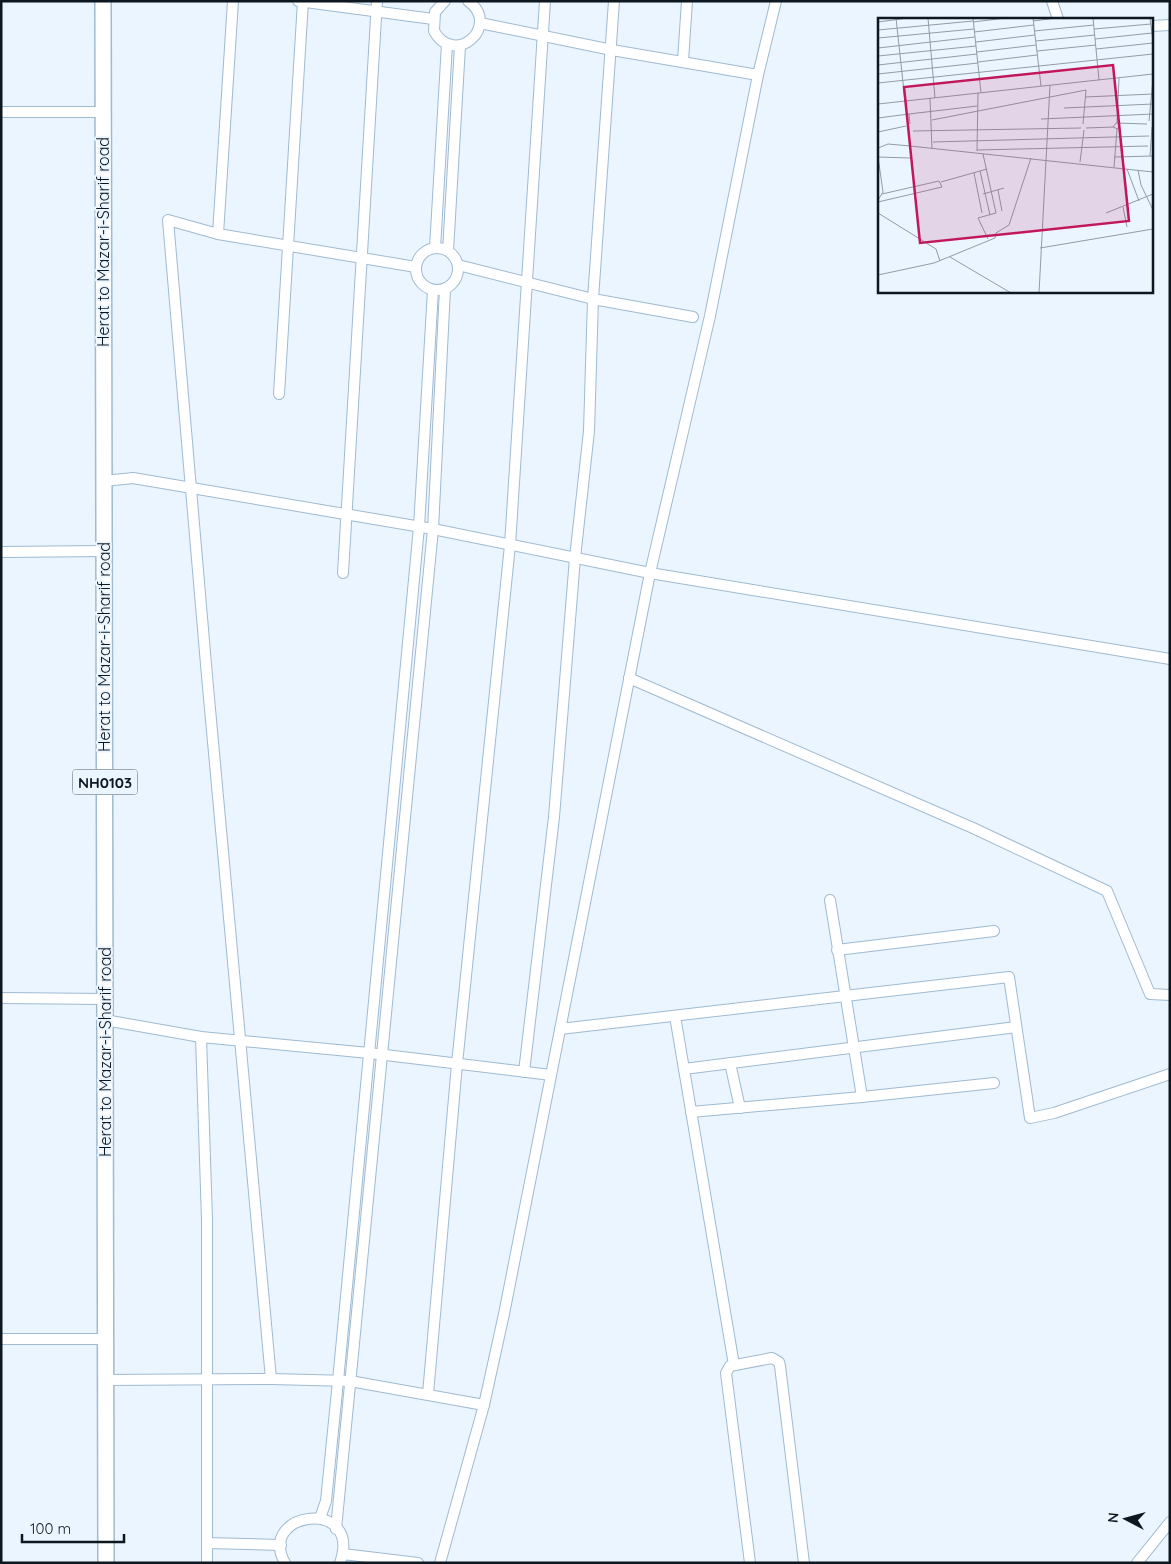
<svg xmlns="http://www.w3.org/2000/svg" width="1171" height="1564" font-family="Quicksand,sans-serif">
<style>
.lines{fill:none;stroke-linecap:round;stroke-linejoin:round}
.minor-casing{stroke:#9fbad1;stroke-width:12}
.highway-casing{stroke:#9fbad1;stroke-width:18}
.minor{stroke:#fff;stroke-width:10}
.highway{stroke:#fff;stroke-width:15}
.labels{text-anchor:middle;dominant-baseline:central;stroke-width:4;stroke-linejoin:round;paint-order:stroke}
.shield{fill:#eaf5ff;stroke:#4f5a63;stroke-width:1}
.shield-label{font-size:15px;font-weight:bold;fill:#0d1720}
.street-label{font-size:16px;fill:#0d1720;stroke:#eaf5ff}
.inset-road{fill:none;stroke:#929ca6;stroke-width:1}
.view{fill:#c2185b;fill-opacity:0.15;stroke:#c2185b;stroke-width:2.5}
.inset-edge{fill:none;stroke:#0d1720;stroke-width:2.5}
</style>
<rect width="100%" height="100%" fill="#eaf5ff"/>
<g class="lines">
<defs>
<g id="minor">
<path d="M298,1l135,18"/>
<path d="M445,1l-10,11 -1,19c21,37 68,-6 34,-30"/>
<path d="M1052,1l6,18"/>
<path d="M480,23l132,27 146,25"/>
<path d="M1152,26l18,-1"/>
<path d="M683,61l4,-60"/>
<path d="M1,112h102"/>
<path d="M218,234l15,-233"/>
<circle cx="437" cy="269" r="21"/>
<path d="M435,248l12,-204"/>
<path d="M448,251l12,-205"/>
<path d="M458,265l135,34 100,18"/>
<path d="M279,394l24,-393"/>
<path d="M104,481l29,-3 300,51 217,44 520,86"/>
<path d="M1,552l103,-1"/>
<path d="M343,573l34,-572"/>
<path d="M629,678l344,150 134,63 43,103 20,1"/>
<path d="M830,900l32,197"/>
<path d="M837,950l157,-19"/>
<path d="M1,998l104,1"/>
<path d="M675,1016l59,349"/>
<path d="M105,1020l96,17 168,16 182,22"/>
<path d="M560,1029l449,-52 21,141 24,-5 116,-39"/>
<path d="M201,1037l6,183v323l74,2"/>
<path d="M730,1063l10,45"/>
<path d="M684,1069l332,-42"/>
<path d="M524,1072l30,-255 21,-259 14,-127 4,-132 21,-298"/>
<path d="M691,1112l171,-15 132,-14"/>
<path d="M1,1339h105"/>
<path d="M271,1379l-64,-703 -39,-456 50,14 198,33"/>
<path d="M106,1380l165,-1 79,2 134,24"/>
<path d="M428,1394l29,-330 53,-519 35,-544"/>
<path d="M320,1518l6,-17 12,-120 81,-854 14,-237"/>
<path d="M336,1529l97,-1000 12,-240"/>
<path d="M207,1543v20"/>
<path d="M343,1554l75,9"/>
<path d="M285,1563c-29,-52 78,-66 55,0"/>
<path d="M440,1563l44,-158 20,-91 146,-741 60,-257 48,-241 18,-74"/>
<path d="M750,1563l-24,-190 4,-7 42,-8 7,4 1,4 24,197"/>
<path d="M1137,1563l33,-41"/>
</g>
<path id="highway" d="M103,1l3,1562"/>
</defs>
<use href="#minor" class="minor-casing"/>
<use href="#highway" class="highway-casing"/>
<use href="#minor" class="minor"/>
<use href="#highway" class="highway"/>
</g>
<g class="labels">
<rect class="shield" x="72.5" y="769.5" width="65" height="25" rx="4"/>
<g class="shield-label">
<text x="105" y="782">NH0103</text>
</g>
<g class="street-label">
<text transform="translate(103 242) rotate(-90)">Herat to Mazar-i-Sharif road</text>
<text transform="translate(104 647) rotate(-90)">Herat to Mazar-i-Sharif road</text>
<text transform="translate(105 1052) rotate(-90)">Herat to Mazar-i-Sharif road</text>
</g>
</g>
<g transform="translate(878 18)">
<rect width="275" height="275" fill="#eaf5ff"/>
<path class="inset-road" d="M18,0l9,83M50,0l7,80M95,0l8,75M155,0l8,68M215,0l6,62M272,0l3,24M155,3l24,-3M0,4l30,-4M95,4l33,-4M216,11l57,-5M0,12l95,-9M156,13l60,-6M96,14l60,-7M0,20l96,-9M217,21l57,-6M158,23l59,-6M98,24l59,-7M0,30l97,-11M218,31l57,-6M159,33l59,-6M99,34l59,-7M0,38l98,-10M100,44l59,-7M0,47l99,-11M0,56l100,-11M0,65l275,-29M207,79l68,-3M52,80l2,51M0,86l275,-30M186,90l89,-4M0,100l31,-4M163,101l112,-5M54,102l154,-30 -3,34M271,103l4,-42M239,105l2,-45M32,106l-1,-10 68,-8M241,107l-1,4 -5,-2 3,-4 31,1M208,110l27,-1M35,113l168,-3M0,114l28,-6M55,124l216,-6M0,130l10,-4 22,2 243,26M99,132l171,-4M99,133l1,-58M105,136l13,59 -18,5 10,21M272,138l2,-29M0,139l5,35 -5,8M0,139l32,1M236,139l39,-1M202,144l4,-32M236,149l3,-38M249,151l12,32M260,152l3,15 12,25M102,153l10,44M96,155l8,40M63,164l46,-13M120,172l4,21M105,176l21,-6M0,184l64,-15 -3,-6 -57,13M245,189l4,20M0,195l58,36 4,12M228,195l47,-19M162,230l113,-19M72,239l61,36M0,257l56,-12 61,-25 1,-5 13,-8 22,-67M161,275l11,-208"/>
<path class="view" d="M235,47l16,156 -209,22 -16,-156z"/>
<rect width="275" height="275" class="inset-edge"/>
</g>
<rect width="1171" height="1564" fill="none" stroke="#0d1720" stroke-width="5"/>
<g transform="translate(1126 1519) rotate(276)" stroke="#eaf5ff" stroke-width="4" paint-order="stroke">
<path d="M0-4L9 19L0 12L-9 19Z" fill="#0d1720"/>
<text y="-8" font-size="14" font-weight="bold" text-anchor="middle" fill="#0d1720">N</text>
</g>
<path d="M22 1534v8h102v-8" fill="none" stroke="#0d1720" stroke-width="2.5"/>
<text x="30" y="1534" font-size="15" fill="#0d1720" stroke="#eaf5ff" stroke-width="4" paint-order="stroke">100 m</text>
</svg>
